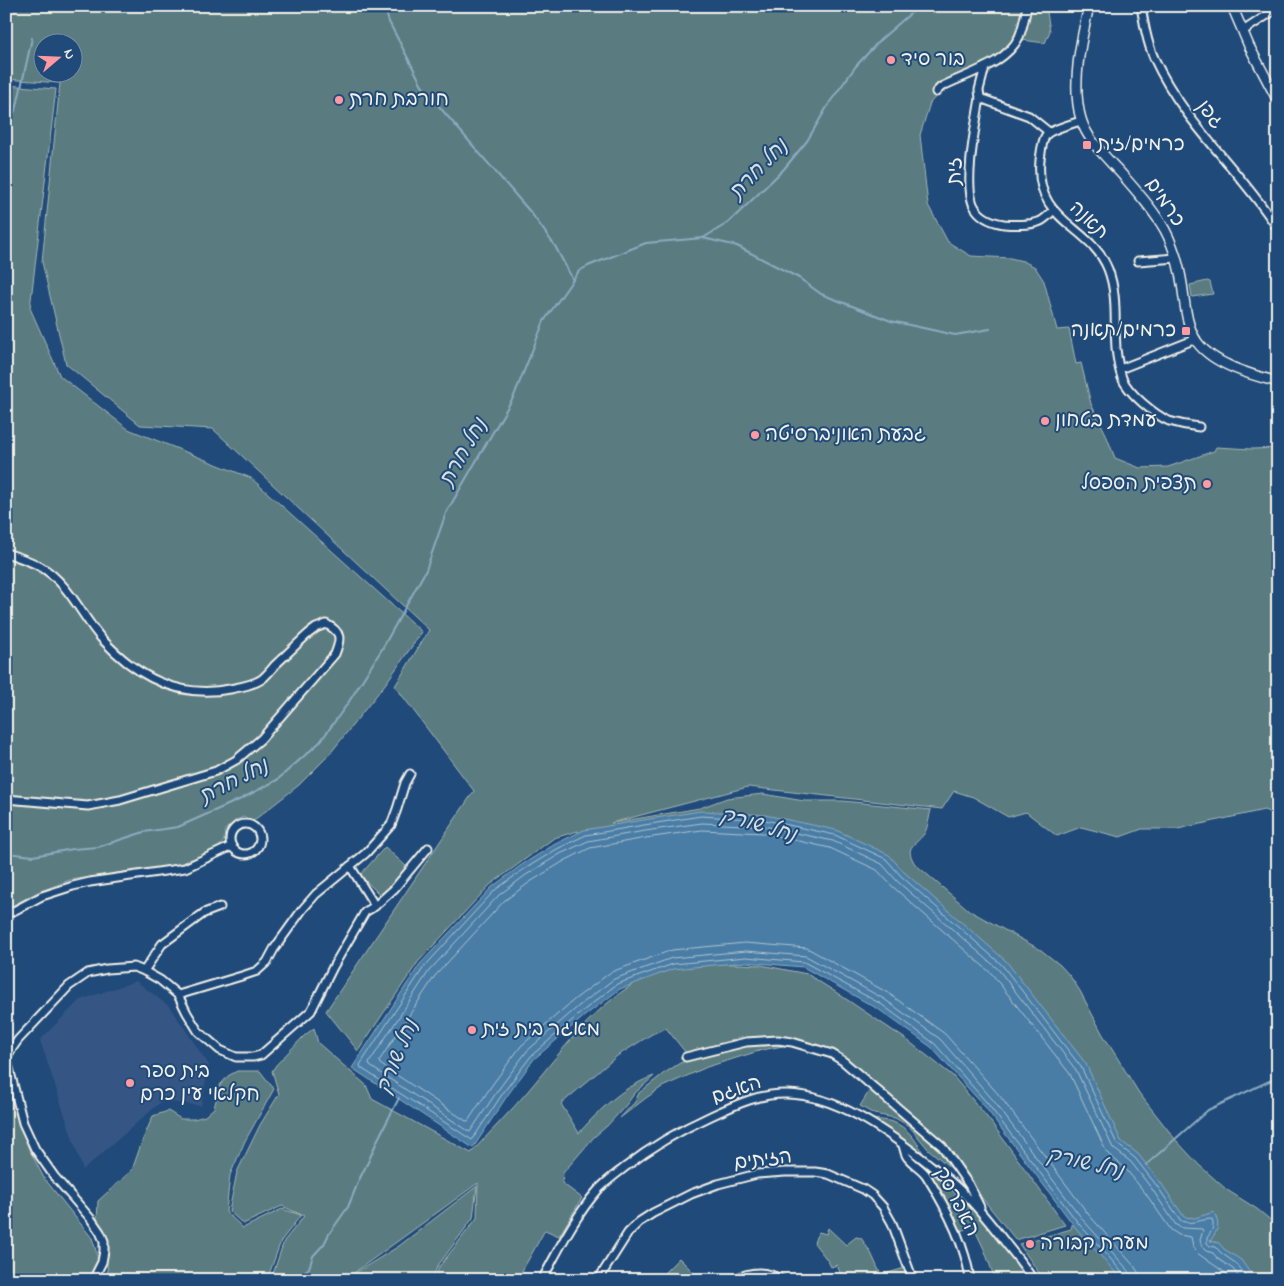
<svg xmlns="http://www.w3.org/2000/svg" width="1284" height="1286" font-family="'Indie Flower','Playpen Sans Hebrew',sans-serif">
<style>
.built{fill:#355684}
.green{fill:#5a7b80;stroke:#a7b6b4;fill-rule:evenodd}
.water{fill:#497da6;stroke:#8dabc0}
.lines{fill:none;stroke-linecap:round;stroke-linejoin:round}
.shore{stroke:#b0c3ce;stroke-width:1}
.stream{stroke:#8dabc0;stroke-width:2}
.minor-casing{stroke:#f4f1e8;stroke-width:11}
.tertiary-casing{stroke:#f4f1e8;stroke-width:12}
.minor{stroke:#1f4a7a;stroke-width:7}
.tertiary{stroke:#1f4a7a;stroke-width:9}
.poi-dot{fill:#ff9aa2;stroke:#1f4a7a;stroke-width:2}
.labels{text-anchor:middle;dominant-baseline:central;stroke-width:4;stroke-linejoin:round;paint-order:stroke}
.poi-label{font-size:20px;fill:#f4f1e8;stroke:#1f4a7a;text-anchor:start}
.street-label{font-size:20px;fill:#f4f1e8;stroke:#1f4a7a}
.water-label{font-size:21px;font-style:italic;fill:#dae0de;stroke:#1f4a7a}
</style>
<rect width="100%" height="100%" fill="#1f4a7a"/>
<filter id="ink" filterUnits="userSpaceOnUse"><feTurbulence type="fractalNoise" baseFrequency=".02" numOctaves="2"/><feDisplacementMap in="SourceGraphic" scale="10" xChannelSelector="R" yChannelSelector="G"/><feConvolveMatrix kernelMatrix="1 2 1 2 8 2 1 2 1" color-interpolation-filters="sRGB"/></filter>
<g filter="url(#ink)">
<path class="built" d="M136,981l34,26 39,58 -8,41 -39,-5 -79,69 -43,-130 40,-40z"/>
<g class="green">
<path d="M6,6h1040l4,25 -5,12 -23,-3 -28,20 -48,25 -16,18 -10,32 8,70 20,37 23,14 39,2 13,3 12,6 9,14 13,49 12,-1 7,35 5,-1 10,41 14,28 10,26 25,10 28,-1 46,-16 2,-4 36,2 26,-1v368l-14,-6 -86,19h-36l-22,8 -39,-10 -24,9 -31,-24 -18,5 -35,-20 -19,-6 -12,18 -194,-22 -137,36 89,-15 27,-10 36,-4 41,7h39l88,9c-2,7 -3,18 -7,24 -10,13 -20,12 -9,30l55,47 71,39 19,15 10,11 10,15 22,42 37,60 36,46 24,26 28,25 30,19 21,17v54h-234l-25,-36 52,-15 19,-71 -152,-223 -359,-93 -1,-11 -24,7 -64,47 -72,77 -60,89 -32,-40 148,-220 -79,-105 34,-56 -216,-201 -73,-4 -74,-61 -24,-102 18,-179 -54,-4zM42,42h30v30h-30z"/>
<path d="M6,85l50,4 -26,219 30,68 68,53 123,49 171,154 -36,51 -57,72 -30,30 -46,36 -9,-4 -8,3 -11,10 -1,11 -6,7 -23,10 -19,7 -106,15 -34,13 -30,16z"/>
<path d="M1207,281l3,1 3,12 -21,3 -2,-12z"/>
<path d="M385,847l23,21 -27,28 -21,-21z"/>
<path d="M708,963l53,2 46,9 27,17 73,49 46,36 38,46 74,103 -49,15 -34,-42 -18,-29 -22,-28 -106,-87 -36,-12 -57,-2 -57,13 -20,-25 -14,6 -35,22 -56,48 18,29c14,-16 37,-40 57,-49 5,-3 12,-6 18,-8l-20,18 -7,10 -20,22 -13,11 -31,36 -1,10 20,15 -23,38 -14,-6 -28,50h-83l5,-13 38,-49 1,-35 -134,97h-73l13,-39 20,-25 -22,-10 -39,18 -14,-13 8,-39 23,-47 19,-31 -7,-23 4,-6 28,-29 10,-8 4,15 48,42 6,14 99,54c19,-21 39,-41 57,-62 36,-43 70,-90 121,-116 18,-9 39,-10 59,-12z"/>
<path d="M766,1043l22,2 -26,5 -55,17 -45,20 -16,11 -26,20 15,-16 4,-9 24,-19 17,-11 20,-7 45,-11z"/>
<path d="M6,1061l12,60 11,28 15,29 48,60 5,16 1,12 -4,14h-88z"/>
<path d="M237,1071h23l14,18 -29,52 -15,34 -4,37 17,16 39,-19 19,6 -20,26 -14,39h-161l2,-5 -3,-29 -8,-25 1,-20 34,-31 11,-31 10,-23 15,-5 13,8h13l11,-3 9,-8 6,-23 8,-9z"/>
<path d="M871,1088l68,60 19,26 -30,-25 -19,-23 -14,-8 -21,-4 -14,-8z"/>
<path d="M873,1119c6,1 14,1 20,3 14,5 23,18 30,31z"/>
<path d="M920,1164l37,29 17,17 54,69 -5,1 -28,-1 -11,-30 -11,-23 -15,6 -26,-52z"/>
<path d="M477,1186l-4,32 -36,49 -5,13h-85l5,-5 47,-29z"/>
<path d="M828,1228l18,17 10,-8 5,1 10,15 10,22 24,-7 4,9 -5,3h-61l-6,-15 -6,2 -3,-6 -14,-18 2,-6 3,-5 7,2z"/>
<path d="M679,1258l22,22h-57l2,-6h4l5,4 7,-3z"/>
</g>
<path class="water" d="M701,811l64,4 71,15 53,25 15,17 102,89 80,103 35,77 17,13 23,29 23,34 11,1 19,-6c6,14 5,17 -4,29l9,2 5,6 17,11 14,20h-133l-47,-53 -90,-120 -54,-60 -53,-38 -75,-42 -57,-5 -73,7 -53,20 -33,25 -53,45 -27,37 -34,52 -121,-80 68,-104 72,-77 28,-21 35,-22 29,-14 59,-10z"/>
<g class="lines">
<g class="shore">
<path d="M1125,1280l-1,-5 -15,-18 -30,-33 -91,-120 -53,-60 -54,-40 -77,-42 -58,-5 -73,7 -56,20 -33,26 -53,46 -28,37 -31,47 -111,-72 -1,-3 64,-98 71,-77 28,-20 34,-21 29,-14 58,-10 57,-9 64,4 70,15 51,24 15,17 101,89 79,102 36,77 18,14 22,28 24,35c12,4 20,-2 31,-2 3,8 -1,13 -5,19v5l3,3 6,1 5,6 16,11 12,16"/>
<path d="M1131,1280l-2,-9 -46,-51 -90,-120 -53,-61 -56,-40 -78,-43 -60,-5 -74,7 -58,21 -34,26 -53,46 -29,39 -28,42 -100,-66 -1,-3 60,-92 70,-76 27,-20 34,-21 28,-13 57,-10 57,-8 62,3 69,15 49,23 15,17 101,88 78,101 37,78 18,14 21,27 24,36 7,3 19,1 1,2 -3,9 2,7 4,4 7,2 5,6 15,10 8,11"/>
<path d="M1139,1280l-1,-8 -4,-6 -45,-51 -90,-120 -54,-61 -57,-41 -81,-45 -62,-5 -73,7 -61,22 -36,27 -54,47 -29,39 -24,36h-2l-86,-57 -1,-3 56,-85 69,-75 26,-19 34,-21 26,-13 56,-10 56,-8 61,3 67,15 47,22 15,16 100,88 78,100 37,79 18,15 21,26 25,36 8,5 12,2 2,9 4,7 30,21 5,6"/>
</g>
<g class="stream">
<path d="M384,6l5,16 35,67 108,125 23,32 18,34"/>
<path d="M6,129l11,-23 15,-68"/>
<path d="M703,238l34,8 62,32 22,16 70,27 64,14 35,-6"/>
<path d="M6,853l27,3 40,-7 25,-2 46,-15 34,-5 63,-28 36,-19 43,-38 28,-39 34,-54 44,-79 20,-57 68,-117 30,-75 35,-50 9,-5 58,-23 57,-5 25,-15 55,-53 24,-29 23,-39 26,-36 25,-27 38,-33"/>
<path d="M1146,1165l62,-55 70,-33"/>
<path d="M295,1280l14,-12 4,-12 11,-12 5,-10 19,-27 11,-27 10,-20 9,-21 21,-41"/>
</g>
<defs>
<g id="minor">
<path d="M1141,6c3,18 6,36 13,52 30,66 86,111 124,171"/>
<path d="M1243,31l35,-23"/>
<path d="M936,92l5,-5c27,-14 64,-22 78,-50 4,-9 6,-21 8,-31"/>
<path d="M980,98l-1,-8 6,-23"/>
<path d="M1081,121c-7,2 -31,9 -35,14 -4,5 -5,18 -6,25 -6,63 50,64 68,109 10,26 6,52 8,79 1,10 3,21 6,30 6,15 33,37 47,43 10,3 20,5 30,6"/>
<path d="M1049,132l-20,-16 -49,-18c-4,25 -16,83 -7,106 6,13 18,18 31,20 9,1 26,1 34,-2 6,-1 11,-8 15,-11"/>
<path d="M1138,261l38,-3"/>
<path d="M1120,369l76,-30"/>
<path d="M6,553c12,4 25,8 35,14 28,16 41,50 61,72 35,38 76,60 128,50 11,-2 23,-4 32,-10 5,-4 9,-9 13,-14 11,-10 22,-21 33,-31l8,-6 10,-4c16,8 15,15 9,30l-74,85 -25,21 -20,11 -96,29 -32,6 -82,-7"/>
<circle cx="245" cy="839" r="15"/>
<path d="M350,866l25,40"/>
<path d="M6,915l36,-19 31,-10 17,-4 95,-14 47,-22"/>
<path d="M144,971l18,-27 42,-31 16,-6"/>
<path d="M178,995l67,-20 12,-4 10,-9 7,-13 28,-39 14,-16 50,-41 25,-28 6,-16 8,-26 5,-9"/>
<path d="M6,1056l17,67 12,26 19,27 37,43 9,13 4,9v10l-2,11 -9,18"/>
<path d="M7,1056l11,-16 51,-54 19,-13 19,-4 27,-2 10,4 16,9 18,15 9,18 11,18 22,19 16,7h17l8,-2 50,-44 22,-44 32,-55 10,-6 19,-17 34,-41"/>
<path d="M686,1057l60,-15 32,-2 14,2 40,12 11,7 99,85 27,39 11,22"/>
<path d="M903,1145c1,4 2,11 6,14 5,6 12,9 17,16 18,29 40,71 44,105"/>
<path d="M542,1280c17,-31 33,-64 56,-90 7,-8 17,-15 26,-22 27,-21 56,-38 87,-52 24,-11 49,-23 76,-22 49,1 99,37 137,66 15,12 30,23 43,37 15,15 28,32 41,49 9,11 18,22 25,34"/>
<path d="M598,1280l30,-47 11,-11 14,-9 38,-19 27,-10 39,-10 28,-2h30l13,2 35,15 9,6 11,12 9,16 21,57"/>
<path d="M733,1280c17,-9 33,-10 49,0"/>
</g>
<g id="tertiary">
<path d="M1089,6c-8,34 -18,79 -8,113 7,24 29,41 45,60 14,16 28,32 39,51 9,17 14,35 17,54 3,19 4,42 15,58 17,23 55,33 81,40"/>
<path d="M1232,6l17,40 29,55"/>
</g>
</defs>
<use href="#minor" class="minor-casing"/>
<use href="#tertiary" class="tertiary-casing"/>
<use href="#minor" class="minor"/>
<use href="#tertiary" class="tertiary"/>
</g>
</g>
<g class="poi-dot">
<circle cx="891" cy="60" r="5"/>
<circle cx="339" cy="100" r="5"/>
<rect x="1082" y="140" width="10" height="10" rx="2.5"/>
<rect x="1181" y="326" width="10" height="10" rx="2.5"/>
<circle cx="1045" cy="421" r="5"/>
<circle cx="755" cy="435" r="5"/>
<circle cx="1207" cy="484" r="5"/>
<circle cx="472" cy="1030" r="5"/>
<circle cx="130" cy="1083" r="5"/>
<circle cx="1030" cy="1244" r="5"/>
</g>
<g class="labels">
<g class="poi-label">
<text x="901" y="60">בור סיד</text>
<text x="349" y="100">חורבת חרת</text>
<text x="1097" y="145">כרמים/זית</text>
<text x="1176" y="331" text-anchor="end">כרמים/תאנה</text>
<text x="1055" y="421">עמדת בטחון</text>
<text x="765" y="435">גבעת האוניברסיטה</text>
<text x="1197" y="484" text-anchor="end">תצפית הספסל</text>
<text x="482" y="1030">מאגר בית זית</text>
<text x="140" y="1072">בית ספר<tspan x="140" dy="23">חקלאי עין כרם</tspan></text>
<text x="1040" y="1244">מערת קבורה</text>
</g>
<g class="street-label">
<text transform="translate(1209 115) rotate(52)">גפן</text>
<text transform="translate(956 171) rotate(-89)">זית</text>
<text transform="translate(1164 203) rotate(56)">כרמים</text>
<text transform="translate(1088 221) rotate(44)">תאנה</text>
<text transform="translate(737 1091) rotate(-19)">האגם</text>
<text transform="translate(763 1161) rotate(-7)">הזיתים</text>
<text transform="translate(956 1202) rotate(63)">האפרסק</text>
</g>
<g class="water-label">
<text transform="translate(759 170) rotate(-46)">נחל חרת</text>
<text transform="translate(464 453) rotate(-60)">נחל חרת</text>
<text transform="translate(234 782) rotate(-27)">נחל חרת</text>
<text transform="translate(758 826) rotate(16)">נחל שורק</text>
<text transform="translate(398 1057) rotate(-68)">נחל שורק</text>
<text transform="translate(1085 1164) rotate(13)">נחל שורק</text>
</g>
</g>
<rect width="1284" height="1286" fill="none" stroke="#1f4a7a" stroke-width="25"/>
<rect x="12" y="12" width="1259" height="1261" fill="none" stroke="#f4f1e8" stroke-width="2" filter="url(#ink)"/>
<g transform="translate(58 58) rotate(71)"><circle r="24" fill="#1f4a7a" stroke="#748da6"/>
<path d="M0-4L9 19L0 12L-9 19Z" fill="#ff9aa2"/>
<text y="-8" font-size="14" font-weight="bold" text-anchor="middle" fill="#f4f1e8">N</text>
</g>
</svg>
